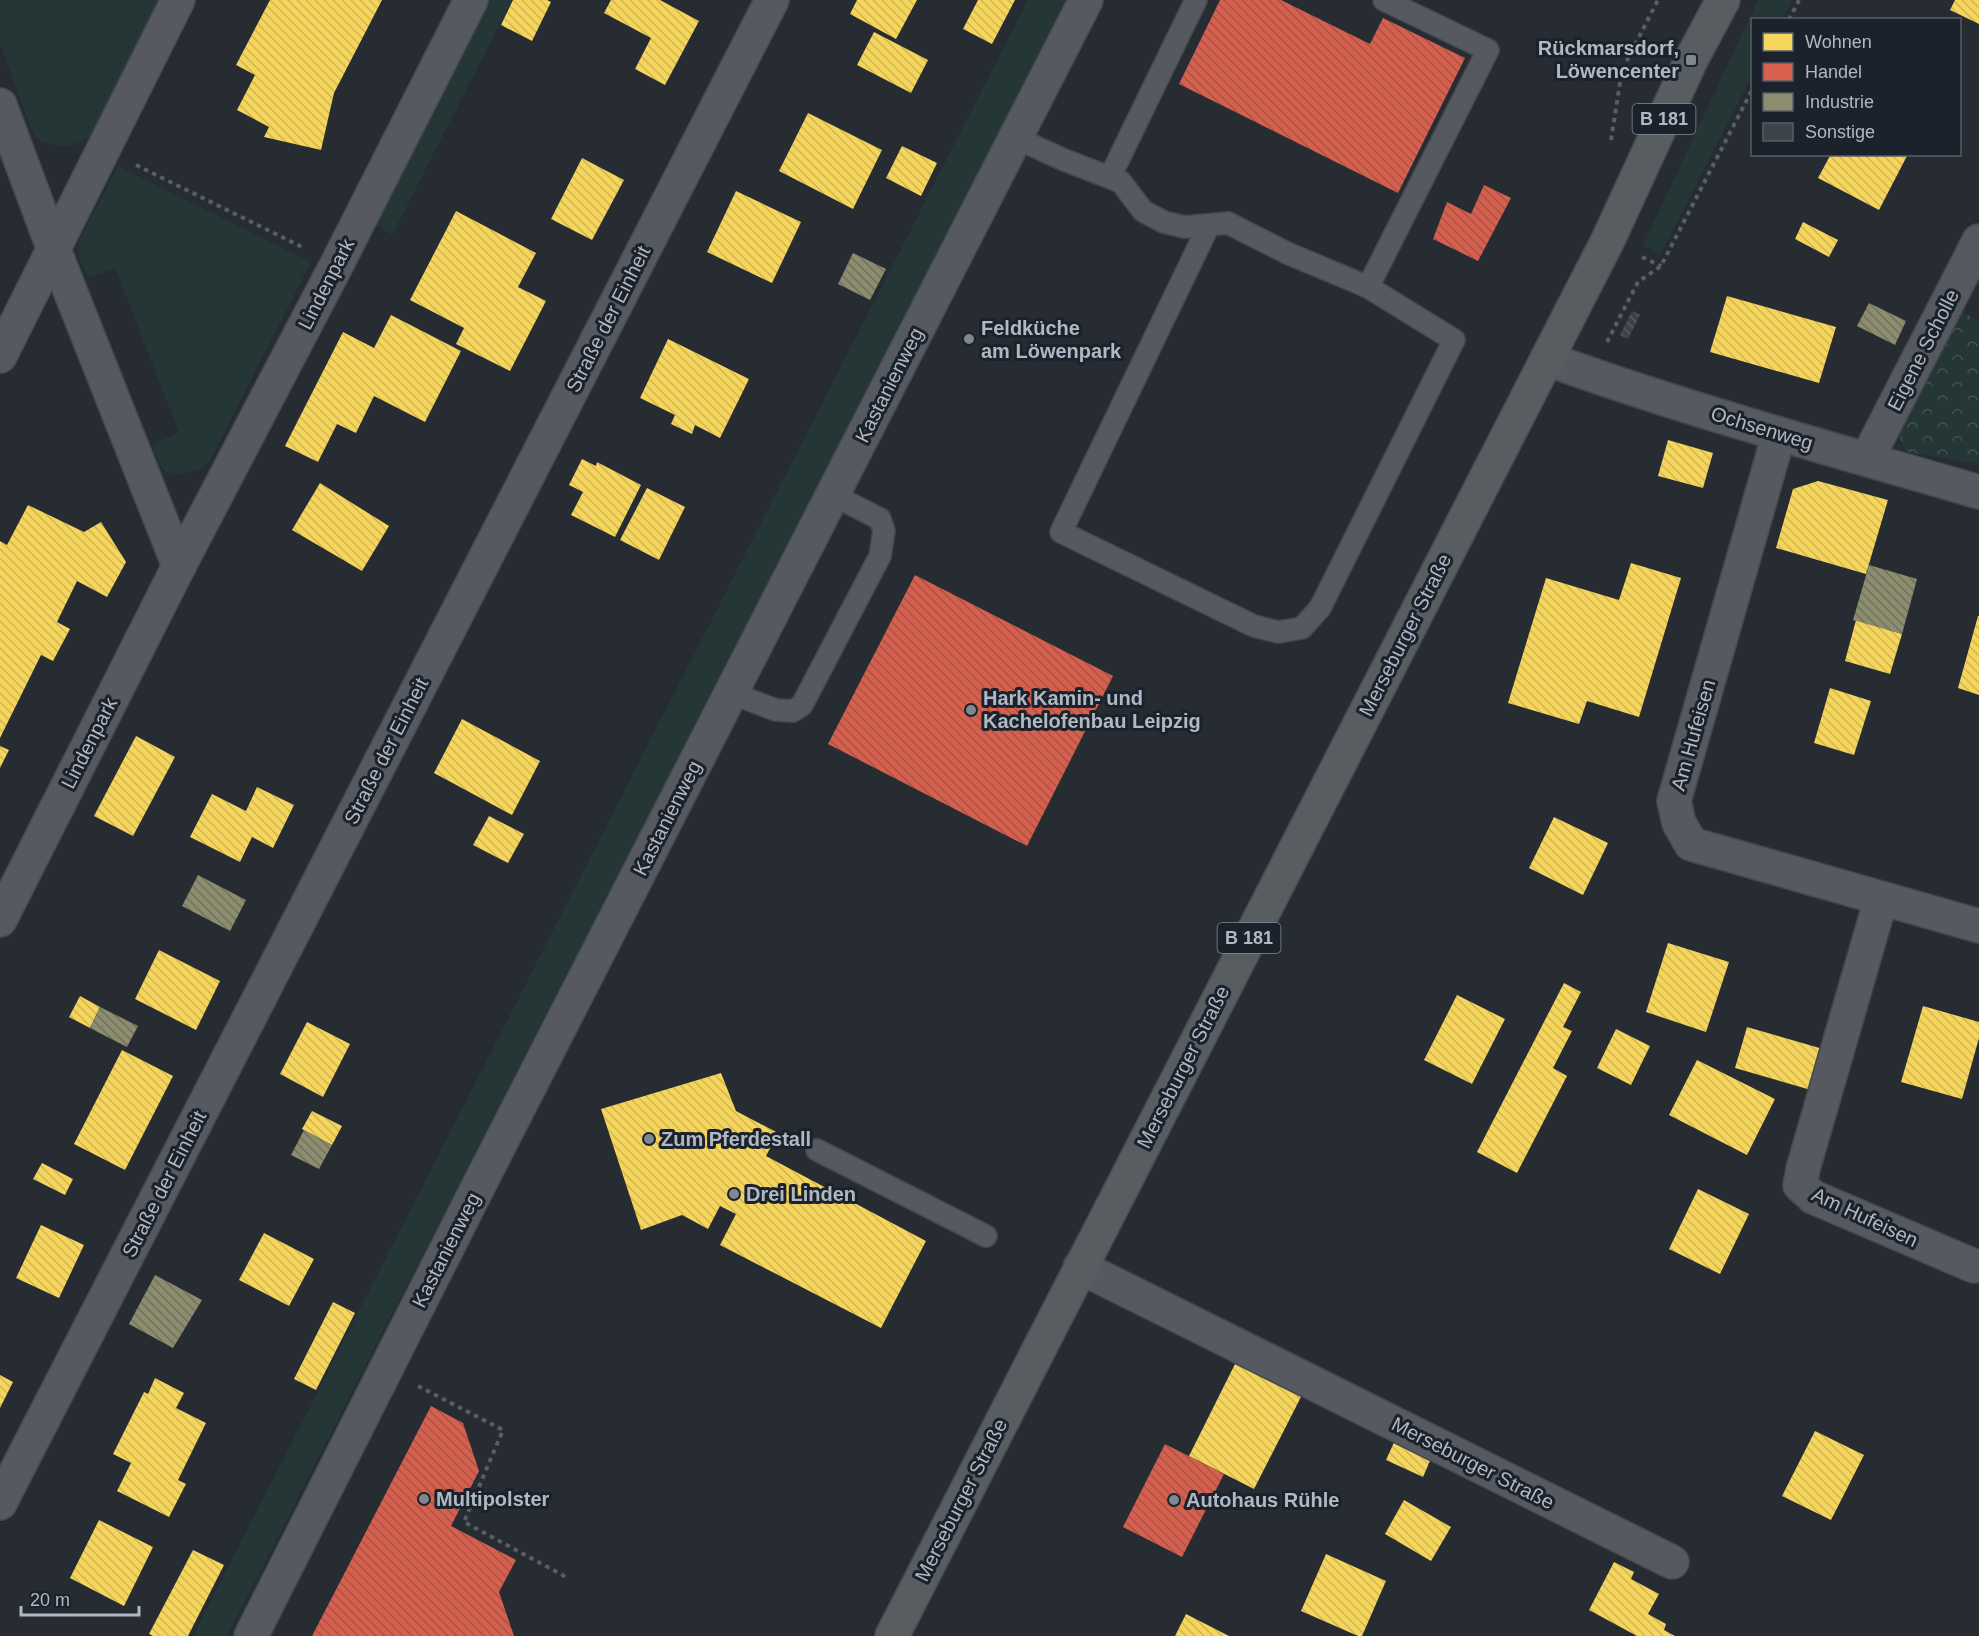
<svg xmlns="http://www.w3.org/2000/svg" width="1979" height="1636" font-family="Helvetica,sans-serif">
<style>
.green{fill:#253637}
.park{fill:url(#park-crowns)}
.homes{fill:url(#homes-back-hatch)}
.shops{fill:url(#shops-back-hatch)}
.industry{fill:url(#industry-back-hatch)}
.building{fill:url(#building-back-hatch)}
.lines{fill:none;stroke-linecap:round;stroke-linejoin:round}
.service-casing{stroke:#44484d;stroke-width:24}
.minor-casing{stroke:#44484d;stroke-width:36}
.primary-casing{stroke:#44484f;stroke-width:36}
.path{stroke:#595e64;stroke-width:4;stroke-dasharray:4.5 4.5;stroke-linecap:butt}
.service{stroke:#565a60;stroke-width:21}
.minor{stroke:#565a60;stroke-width:33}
.primary{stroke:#585d62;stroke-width:33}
.poi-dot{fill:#808790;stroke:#1b222c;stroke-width:2}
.labels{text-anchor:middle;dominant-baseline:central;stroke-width:6;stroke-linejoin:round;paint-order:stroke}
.shield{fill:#1b222c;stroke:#838b96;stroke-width:1.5}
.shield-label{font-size:18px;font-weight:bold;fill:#b0b8c3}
.poi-label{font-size:20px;font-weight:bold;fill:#b0b8c3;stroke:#1b222c;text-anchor:start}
.street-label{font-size:20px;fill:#b0b8c3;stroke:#1b222c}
</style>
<defs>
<pattern id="park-crowns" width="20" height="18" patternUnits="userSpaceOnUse" patternTransform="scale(1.5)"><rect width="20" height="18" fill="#253637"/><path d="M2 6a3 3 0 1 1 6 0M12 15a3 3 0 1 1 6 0" fill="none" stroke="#425152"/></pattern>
<pattern id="homes-back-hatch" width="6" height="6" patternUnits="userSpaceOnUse" patternTransform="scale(1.5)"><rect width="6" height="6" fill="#f6d55c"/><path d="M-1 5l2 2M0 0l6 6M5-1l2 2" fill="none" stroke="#cfb555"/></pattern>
<pattern id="shops-back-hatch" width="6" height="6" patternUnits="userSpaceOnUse" patternTransform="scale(1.5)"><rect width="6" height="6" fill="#d6604d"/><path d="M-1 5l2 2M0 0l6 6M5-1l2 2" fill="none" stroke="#a65447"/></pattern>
<pattern id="industry-back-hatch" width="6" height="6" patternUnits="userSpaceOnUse" patternTransform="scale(1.5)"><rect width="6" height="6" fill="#8c8c6e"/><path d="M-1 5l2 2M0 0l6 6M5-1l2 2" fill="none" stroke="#72725e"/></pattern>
<pattern id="building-back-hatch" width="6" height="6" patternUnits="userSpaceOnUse" patternTransform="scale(1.5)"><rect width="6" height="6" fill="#3e4348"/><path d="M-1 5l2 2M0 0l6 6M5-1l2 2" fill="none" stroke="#575c61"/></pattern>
</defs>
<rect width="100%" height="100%" fill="#262c32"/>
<g class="green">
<path d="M0,0h165l-67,131c-26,18 -35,19 -63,7l-35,-93z"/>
<path d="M482,0h30l-120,235 -19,-12z"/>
<path d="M1028,0h38l-839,1636h-34z"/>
<path d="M1758,0h34l-10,19 -30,1v56l-92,179 -17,-10z"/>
<path d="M118,166l193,96 -103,202c-13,10 -26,11 -42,8l-5,-6 -9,-21 27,-13 -64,-164 -27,10 -9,-19v-18z"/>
</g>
<path class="park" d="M1959,310l20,11v143l-73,-12 -6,-14 -2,-13z"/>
<g class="homes">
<path d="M270,0h112l-48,93 -13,57 -57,-13 5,-10 -32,-17 18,-35 -19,-10z"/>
<path d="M513,0h34l4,2 -19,39 -31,-16z"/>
<path d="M611,0h49l39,21 -34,64 -30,-16 16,-31 -47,-25z"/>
<path d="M857,0h60l-21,39 -46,-25z"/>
<path d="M978,0h37l-23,44 -29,-15z"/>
<path d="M1955,0h24v24l-29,-14z"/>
<path d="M874,32l54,28 -17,33 -54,-28z"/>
<path d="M808,113l74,37 -29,59 -74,-38z"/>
<path d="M902,146l35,17 -16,33 -35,-18z"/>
<path d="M1831,154h77l-29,56 -61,-32z"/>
<path d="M582,158l42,22 -32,60 -41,-21z"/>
<path d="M736,191l65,31 -29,61 -65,-31z"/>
<path d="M456,211l80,42 -18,34 28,14 -36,70 -54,-27 8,-16 -54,-28z"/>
<path d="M1803,222l35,18 -9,17 -34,-18z"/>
<path d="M1727,296l109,31 -17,56 -109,-31z"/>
<path d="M391,315l70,36 -36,71 -51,-26 -18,37 -19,-9 -19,38 -33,-16 58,-114 31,16z"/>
<path d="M668,339l81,40 -29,59 -25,-13 -3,9 -21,-10 4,-9 -35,-17z"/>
<path d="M1668,440l45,13 -10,35 -45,-12z"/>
<path d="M582,459l14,7 1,-4 44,23 -26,52 -44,-22 12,-23 -14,-7z"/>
<path d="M1818,481l70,19 -22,74 -90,-26 17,-59z"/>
<path d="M320,483l69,43 -27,45 -70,-41z"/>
<path d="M647,488l38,19 -26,53 -39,-20z"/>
<path d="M28,505l56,27 17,-10 25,40 -19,35 -30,-16 -20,41 13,7 -17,32 -12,-6 -41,83v-197l7,4z"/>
<path d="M1631,563l50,15 -42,139 -52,-16 -8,23 -71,-21 38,-125 73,22z"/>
<path d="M1978,616h1v79l-21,-7z"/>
<path d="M1856,620l46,14 -12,40 -45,-13z"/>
<path d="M1830,688l41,13 -17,54 -40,-12z"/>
<path d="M462,719l78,42 -28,54 -78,-42z"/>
<path d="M136,736l39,21 -42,79 -39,-20z"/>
<path d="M0,746l9,4 -9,18z"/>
<path d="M257,787l37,18 -21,43 -21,-11 -12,25 -50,-25 22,-43 34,17z"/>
<path d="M489,816l35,18 -16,29 -35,-18z"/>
<path d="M1554,817l54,26 -25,52 -54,-27z"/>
<path d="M1668,943l61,19 -23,70 -60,-20z"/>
<path d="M159,950l61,31 -24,49 -61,-31z"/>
<path d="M1564,983l17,9 -18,35 9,4 -19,37 14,8 -50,97 -40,-21z"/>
<path d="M1457,995l48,24 -33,65 -48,-24z"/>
<path d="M80,996l20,11 -10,21 -21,-11z"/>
<path d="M1923,1006l56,16v16l-17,61 -61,-17z"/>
<path d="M307,1022l43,22 -27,53 -43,-23z"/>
<path d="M1747,1027l76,22 -12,41 -76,-22z"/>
<path d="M1616,1029l34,17 -19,39 -34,-17z"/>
<path d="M122,1050l51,26 -48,94 -51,-26z"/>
<path d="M1697,1060l78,39 -28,56 -78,-40z"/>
<path d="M721,1073l15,38 42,22 -12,23 160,85 -45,87 -161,-83 16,-31 -16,-8 -12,23 -26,-14 -41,15 -40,-121z"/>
<path d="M312,1111l30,15 -10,19 -30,-16z"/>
<path d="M42,1163l31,16 -8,16 -32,-16z"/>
<path d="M1698,1189l51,25 -29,60 -51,-25z"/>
<path d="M41,1225l43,20 -25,53 -43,-20z"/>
<path d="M264,1233l50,26 -25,47 -50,-26z"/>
<path d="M333,1302l22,11 -39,77 -22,-11z"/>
<path d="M1237,1360l66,33 -49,96 -65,-33z"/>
<path d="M0,1375l13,7 -13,26z"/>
<path d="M155,1378l29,15 -8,15 30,15 -28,57 8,4 -17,33 -52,-26 14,-28 -18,-9 31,-62 4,2z"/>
<path d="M1815,1431l49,24 -33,65 -49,-24z"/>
<path d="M1396,1438l37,16 -10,23 -37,-17z"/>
<path d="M1404,1500l47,27 -20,34 -46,-27z"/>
<path d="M99,1520l54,27 -29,59 -54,-28z"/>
<path d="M193,1550l31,15 -36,71h-35l-4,-2z"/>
<path d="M1326,1554l60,27 -24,55h-4l-57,-25z"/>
<path d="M1614,1562l20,10 -3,7 28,15 -11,20 18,10 -2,6 11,6h-38l-48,-26z"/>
<path d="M1186,1614l43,22h-54z"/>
</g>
<g class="shops">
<path d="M1220,0h61l89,44 13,-26 82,40 -67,135 -219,-109z"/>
<path d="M1484,185l27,13 -33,63 -45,-22 14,-37 24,12z"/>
<path d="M915,575l198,101 -86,170 -199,-102z"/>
<path d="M431,1406l32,17 16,48 -28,55 65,34 -17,32 15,44h-202z"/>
<path d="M1165,1444l59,30 -42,83 -59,-30z"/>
</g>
<g class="industry">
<path d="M853,253l33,16 -16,31 -32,-16z"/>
<path d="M1869,303l37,18 -11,24 -38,-19z"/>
<path d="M1869,565l48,14 -15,55 -49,-14z"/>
<path d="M198,875l48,25 -16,31 -48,-25z"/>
<path d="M100,1007l38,19 -11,21 -37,-19z"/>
<path d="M304,1130l28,15 -13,24 -28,-14z"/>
<path d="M155,1275l47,25 -29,48 -44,-24z"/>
</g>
<path class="building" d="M1632,311l8,4 -12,24 -8,-4z"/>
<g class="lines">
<defs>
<g id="service">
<path d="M1016,138l46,21 59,23 22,29 21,11 20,5 44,-4 59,30 81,34 120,-237 -104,-50"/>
<path d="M1110,177l86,-177"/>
<path d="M1209,225l-148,307 193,94 24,6 24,-4 18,-20 134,-268 -86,-53"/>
<path d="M731,693l45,17 17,1 9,-6 78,-149 4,-25 -4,-12 -47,-24"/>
<path d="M817,1150l169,86"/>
</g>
<g id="minor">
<path d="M0,105l54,145 125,316"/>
<path d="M0,356l178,-356"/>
<path d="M1547,359c141,51 288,91 432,133"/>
<path d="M1779,434l-105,367 5,22 12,21 288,82"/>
<path d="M1867,459l112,-218"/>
<path d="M1881,899l-78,270 -3,16 13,12 161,69"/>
<path d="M0,920l179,-354 158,-302 134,-264"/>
<path d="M1080,1267l592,295"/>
<path d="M0,1503l772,-1503"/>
<path d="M251,1636l228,-451 607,-1185"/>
</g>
<path id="primary" d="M892,1636l716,-1396 83,-180 32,-60"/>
</defs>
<use href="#service" class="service-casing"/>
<use href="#minor" class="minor-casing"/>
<use href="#primary" class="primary-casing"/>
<g class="path">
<path d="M1789,20l10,-20"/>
<path d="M1611,140l11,-70 36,-70"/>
<path d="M136,165l168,83"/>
<path d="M1642,257l19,9"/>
<path d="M1607,342l31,-60 23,-16 91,-176"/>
<path d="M418,1386l85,44 -39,92 104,56"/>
</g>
<use href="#service" class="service"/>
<use href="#minor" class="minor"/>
<use href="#primary" class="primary"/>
</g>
<g class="poi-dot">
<rect x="1685" y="54" width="12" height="12" rx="3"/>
<circle cx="969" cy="339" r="6"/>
<circle cx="971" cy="710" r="6"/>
<circle cx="649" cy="1139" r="6"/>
<circle cx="734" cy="1194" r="6"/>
<circle cx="424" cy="1499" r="6"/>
<circle cx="1174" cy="1500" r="6"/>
</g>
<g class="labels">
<g class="shield">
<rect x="1632.5" y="104" width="63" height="30" rx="4.5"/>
<rect x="1217.5" y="923" width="63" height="30" rx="4.5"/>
</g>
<g class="shield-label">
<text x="1664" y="119">B 181</text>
<text x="1249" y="938">B 181</text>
</g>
<g class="poi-label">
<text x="1679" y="48" text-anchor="end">Rückmarsdorf,<tspan x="1679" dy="23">Löwencenter</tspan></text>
<text x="981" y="328">Feldküche<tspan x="981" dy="23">am Löwenpark</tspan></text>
<text x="983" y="698">Hark Kamin- und<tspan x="983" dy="23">Kachelofenbau Leipzig</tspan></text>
<text x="661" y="1139">Zum Pferdestall</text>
<text x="746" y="1194">Drei Linden</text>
<text x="436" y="1499">Multipolster</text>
<text x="1186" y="1500">Autohaus Rühle</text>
</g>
<g class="street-label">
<text transform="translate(326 284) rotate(-63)">Lindenpark</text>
<text transform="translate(608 319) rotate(-63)">Straße der Einheit</text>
<text transform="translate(1923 350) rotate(-63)">Eigene Scholle</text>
<text transform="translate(889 385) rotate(-63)">Kastanienweg</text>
<text transform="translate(1762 428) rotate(17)">Ochsenweg</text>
<text transform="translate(1405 635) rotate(-63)">Merseburger Straße</text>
<text transform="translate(1693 735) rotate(-74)">Am Hufeisen</text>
<text transform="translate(89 743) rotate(-63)">Lindenpark</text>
<text transform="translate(386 751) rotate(-63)">Straße der Einheit</text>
<text transform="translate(667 818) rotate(-63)">Kastanienweg</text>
<text transform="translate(1183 1067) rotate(-63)">Merseburger Straße</text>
<text transform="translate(164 1184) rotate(-63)">Straße der Einheit</text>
<text transform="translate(1865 1217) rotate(25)">Am Hufeisen</text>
<text transform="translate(446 1250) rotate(-63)">Kastanienweg</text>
<text transform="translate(1473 1463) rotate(27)">Merseburger Straße</text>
<text transform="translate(961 1500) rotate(-63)">Merseburger Straße</text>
</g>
</g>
<rect x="1751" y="18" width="210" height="138" fill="#1b222c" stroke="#575e68" stroke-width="1.5"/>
<rect x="1763" y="33" width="30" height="18" fill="#f6d55c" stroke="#575e68" stroke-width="1.5"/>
<text x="1805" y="48" font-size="18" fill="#b0b8c3">Wohnen</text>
<rect x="1763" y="63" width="30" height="18" fill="#d6604d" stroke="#575e68" stroke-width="1.5"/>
<text x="1805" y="78" font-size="18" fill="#b0b8c3">Handel</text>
<rect x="1763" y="93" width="30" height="18" fill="#8c8c6e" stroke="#575e68" stroke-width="1.5"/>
<text x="1805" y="108" font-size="18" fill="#b0b8c3">Industrie</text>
<rect x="1763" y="123" width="30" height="18" fill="#3e4348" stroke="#575e68" stroke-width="1.5"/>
<text x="1805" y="138" font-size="18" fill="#b0b8c3">Sonstige</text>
<path d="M21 1606v9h118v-9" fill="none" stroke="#b0b8c3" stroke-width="3"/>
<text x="30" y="1606" font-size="18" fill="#b0b8c3" stroke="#1b222c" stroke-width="4.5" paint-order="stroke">20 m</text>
</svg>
